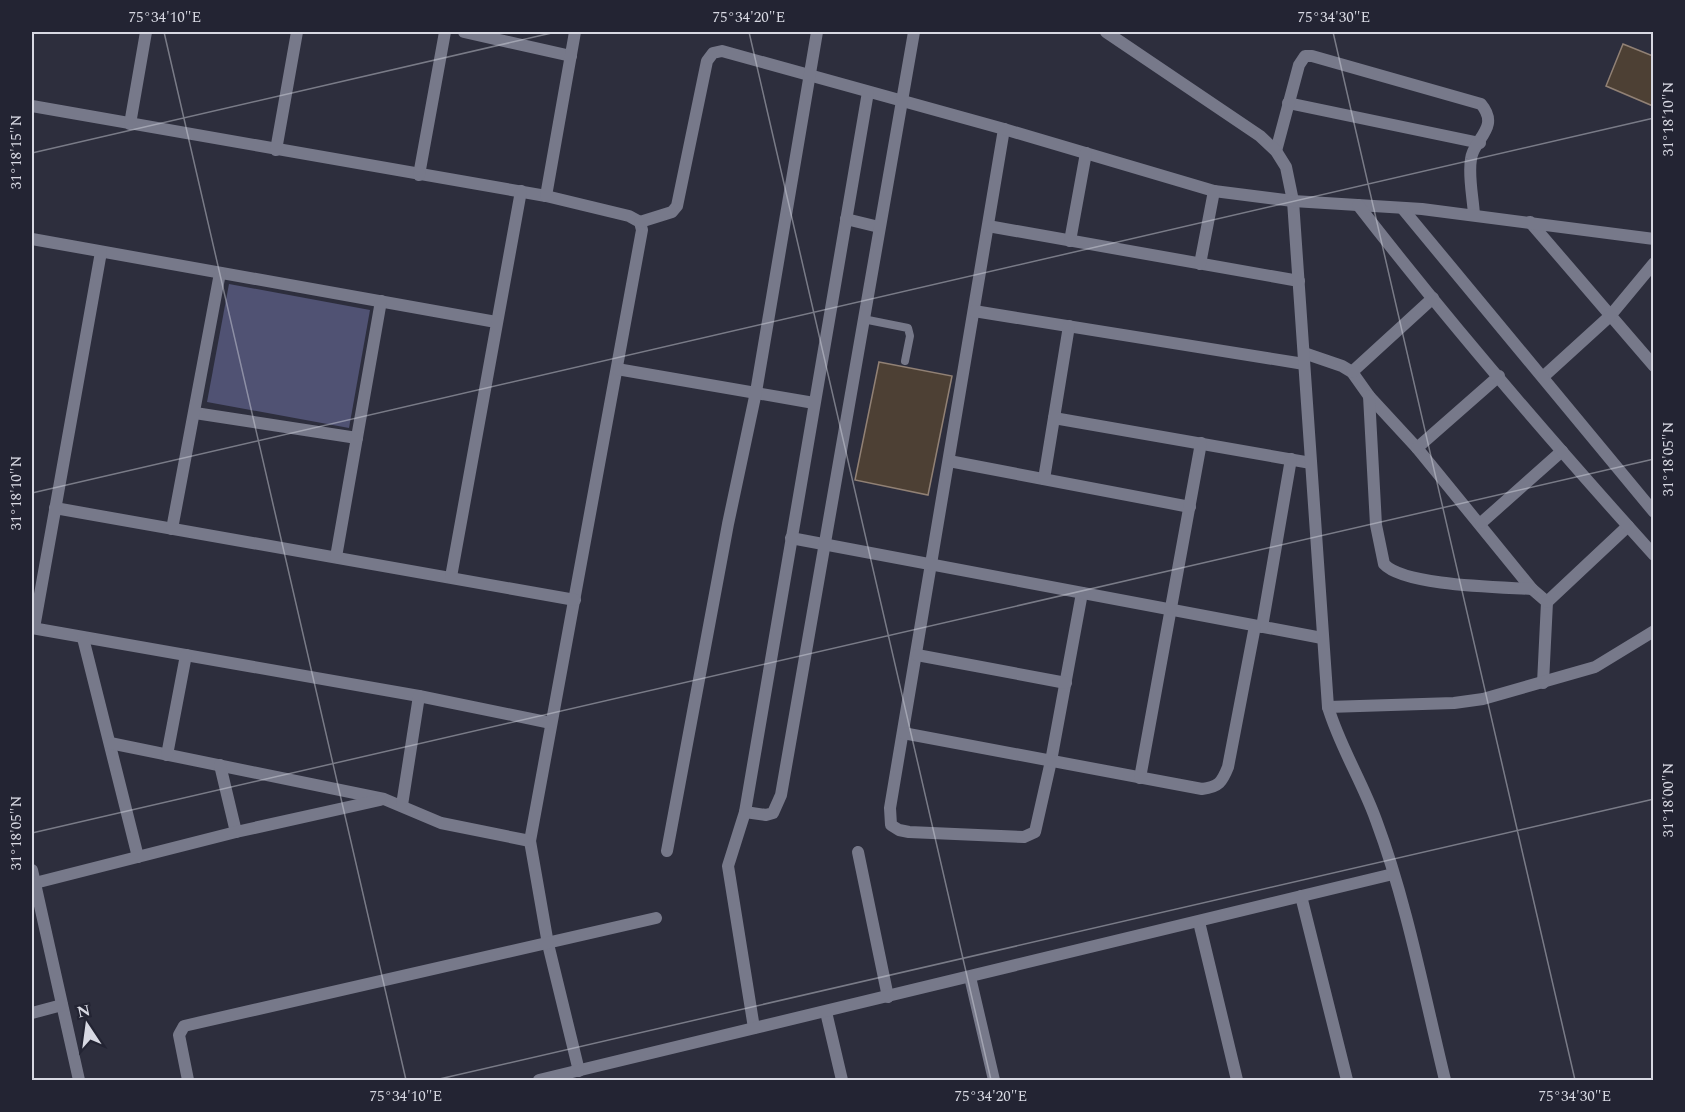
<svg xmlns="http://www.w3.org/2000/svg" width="1685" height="1112" font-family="Spectral,serif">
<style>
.green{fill:#505273}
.building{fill:#4d4034;stroke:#918175;stroke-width:1.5}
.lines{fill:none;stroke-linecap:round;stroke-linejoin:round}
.service{stroke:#77798a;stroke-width:8}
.minor{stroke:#77798a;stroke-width:12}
.tertiary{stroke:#77798a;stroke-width:12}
.ticks{fill:none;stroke:#d8d9e3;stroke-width:1.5;stroke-opacity:0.45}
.neatline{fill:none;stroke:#d8d9e3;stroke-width:2}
.ticks-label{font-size:15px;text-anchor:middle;fill:#d8d9e3}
</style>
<rect width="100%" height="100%" fill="#2d2e3d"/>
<path class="green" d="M229,284l141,26 -21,118 -142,-26z"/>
<g class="building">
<path d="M1623,44l30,12v50l-47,-20z"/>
<path d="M879,362l73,14 -24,119 -73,-15z"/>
</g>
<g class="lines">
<path class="service" d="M863,319l45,9 2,8 -5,25"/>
<g class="minor">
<path d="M464,32l107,24"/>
<path d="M1288,103l192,40"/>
<path d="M32,106l514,90 83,20 11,6 2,8 -112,611 18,103 31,127"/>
<path d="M130,124l16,-92"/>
<path d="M1004,129l-114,679 1,17 8,5 10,2 115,5 11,-5 16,-71 31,-168"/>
<path d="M276,150l21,-118"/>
<path d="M1276,151l23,-86 6,-9h7l169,48c20,24 -8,35 -10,55 -3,17 2,38 3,56"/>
<path d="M419,175l26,-143"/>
<path d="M546,196l29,-164"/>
<path d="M846,219l33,8"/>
<path d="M640,222l32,-10 5,-6 30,-145 6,-8 9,-2 282,78 210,62 79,10"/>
<path d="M1530,222l124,144"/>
<path d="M988,226l311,55"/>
<path d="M32,239l464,83"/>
<path d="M1070,241l16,-88"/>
<path d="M1200,264l14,-73"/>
<path d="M974,311l330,53"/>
<path d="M1304,353l38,13 10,6 17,24 48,52 115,141 15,13 -4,81"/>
<path d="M617,369l197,34"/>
<path d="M1352,372l81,-74"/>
<path d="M1543,377l67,-61 44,-53"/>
<path d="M1369,396l7,129 8,39c20,22 116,23 148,25"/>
<path d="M195,413l162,25"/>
<path d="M1054,418l257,45"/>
<path d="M1417,448l82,-72"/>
<path d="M949,461l241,46"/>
<path d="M1044,479l25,-153"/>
<path d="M55,508l520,92"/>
<path d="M1481,523l81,-72"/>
<path d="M172,529l48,-256"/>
<path d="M791,538l531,100"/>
<path d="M336,557l45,-256"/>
<path d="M451,577l70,-386"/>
<path d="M1547,602l81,-76"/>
<path d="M1262,627l29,-168"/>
<path d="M32,628l387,68 132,27"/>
<path d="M34,628l67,-376"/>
<path d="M83,638l55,219"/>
<path d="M917,655l149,28"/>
<path d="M1328,707l126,-4 29,-4 112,-32 59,-36"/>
<path d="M903,733l299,56c17,-2 20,-7 26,-22l27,-141"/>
<path d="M110,743l274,56 57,24 89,18"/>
<path d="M167,755l19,-100"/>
<path d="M220,765l16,67"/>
<path d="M1140,778l61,-335"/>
<path d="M402,805l17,-109"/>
<path d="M745,812l21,3 7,-2 8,-18 133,-763"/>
<path d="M667,851l61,-327 28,-132 61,-360"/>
<path d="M858,852l30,145"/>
<path d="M32,870l47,210"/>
<path d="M35,883l201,-51 144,-32"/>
<path d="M1301,896l46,184"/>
<path d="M1199,922l38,158"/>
<path d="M970,977l24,103"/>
<path d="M826,1012l16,68"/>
<path d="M32,1013l30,-8"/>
<path d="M754,1028l-26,-162 17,-54 123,-720"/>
<path d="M188,1080l-9,-45 5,-9 472,-108"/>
<path d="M539,1080l854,-206"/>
</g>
<g class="tertiary">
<path d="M1106,32l154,104 16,15 10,16 7,34 35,506c12,40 34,74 48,113 31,83 48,174 69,260"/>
<path d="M1293,201l129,8 232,30"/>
<path d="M1358,205c93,120 194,237 296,350"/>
<path d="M1402,208l252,304"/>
</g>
</g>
<path class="ticks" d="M164,32l242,1048M749,32l242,1048M1333,32l242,1048M32,153l524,-121M32,493l1622,-375M32,833l1622,-374M435,1080l1219,-281"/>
<rect width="1685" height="1112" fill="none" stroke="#232433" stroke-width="66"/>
<g transform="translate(87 1025) rotate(347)" stroke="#232433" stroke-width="4.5" paint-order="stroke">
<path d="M0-4.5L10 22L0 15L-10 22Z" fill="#d8d9e3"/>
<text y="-9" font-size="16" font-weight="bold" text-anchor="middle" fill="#d8d9e3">N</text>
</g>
<rect x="33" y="33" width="1619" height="1046" class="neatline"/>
<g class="ticks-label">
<text x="165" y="22">75°34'10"E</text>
<text x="749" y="22">75°34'20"E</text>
<text x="1334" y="22">75°34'30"E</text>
<text transform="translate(1668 119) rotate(-90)" y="5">31°18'10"N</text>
<text transform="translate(16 152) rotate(-90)" y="5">31°18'15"N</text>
<text transform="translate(1668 459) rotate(-90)" y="5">31°18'05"N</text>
<text transform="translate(16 493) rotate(-90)" y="5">31°18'10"N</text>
<text transform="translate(1668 800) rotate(-90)" y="5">31°18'00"N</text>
<text transform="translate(16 833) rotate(-90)" y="5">31°18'05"N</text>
<text x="406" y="1101">75°34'10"E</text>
<text x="991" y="1101">75°34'20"E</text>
<text x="1575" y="1101">75°34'30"E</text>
</g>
</svg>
